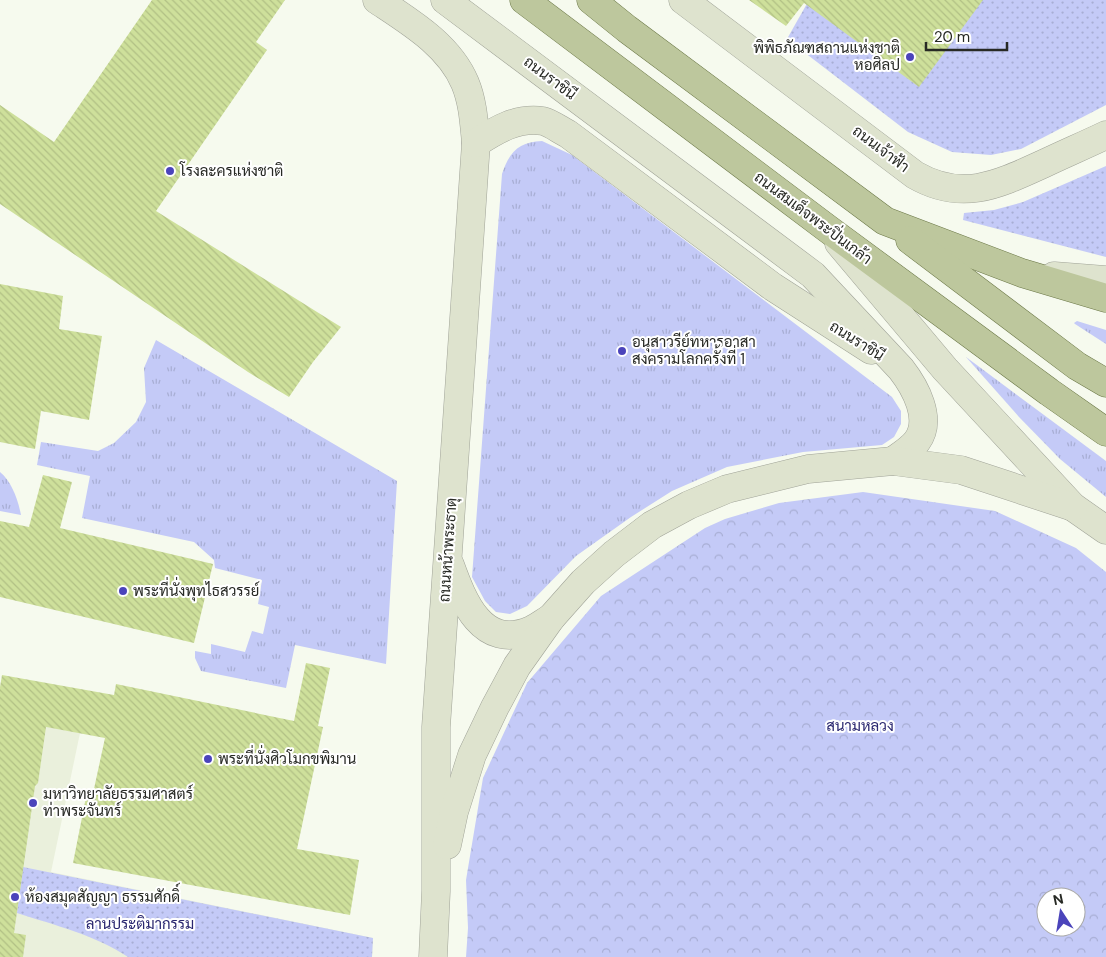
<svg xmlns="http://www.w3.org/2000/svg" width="1106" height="957" font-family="'DM Sans',Sarabun,sans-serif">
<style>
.built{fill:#eaf0dc}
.grass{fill:url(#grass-tufts)}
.forest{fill:url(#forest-crowns);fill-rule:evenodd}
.garden{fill:url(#garden-dots)}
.building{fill:url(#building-back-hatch)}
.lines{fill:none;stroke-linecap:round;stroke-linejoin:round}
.secondary-casing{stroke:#a0a398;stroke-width:29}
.primary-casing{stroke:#6c7848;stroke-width:29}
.secondary{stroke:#dee3ce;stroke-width:28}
.primary{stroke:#bdc79d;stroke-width:28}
.poi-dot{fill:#4b44bb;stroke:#fff;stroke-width:2}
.labels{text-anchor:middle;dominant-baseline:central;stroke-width:4;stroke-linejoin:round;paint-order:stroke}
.poi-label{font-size:15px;fill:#272924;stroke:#fff;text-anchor:start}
.street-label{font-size:15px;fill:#272924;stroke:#fff}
.park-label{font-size:15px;fill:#2a2770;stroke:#fff}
</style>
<defs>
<pattern id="grass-tufts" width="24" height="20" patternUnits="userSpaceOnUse" patternTransform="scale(1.25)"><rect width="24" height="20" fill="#c4caf7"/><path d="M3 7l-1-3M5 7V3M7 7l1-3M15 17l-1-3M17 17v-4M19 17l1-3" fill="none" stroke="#a8aed4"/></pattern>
<pattern id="forest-crowns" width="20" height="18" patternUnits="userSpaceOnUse" patternTransform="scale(1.25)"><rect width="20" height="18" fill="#c4caf7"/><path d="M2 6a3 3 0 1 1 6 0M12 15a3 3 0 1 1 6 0" fill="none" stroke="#a8aed4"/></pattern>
<pattern id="garden-dots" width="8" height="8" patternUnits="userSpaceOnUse" patternTransform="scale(1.25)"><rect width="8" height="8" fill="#c4caf7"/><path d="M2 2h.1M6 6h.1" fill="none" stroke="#a8aed4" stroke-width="1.8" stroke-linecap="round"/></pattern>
<pattern id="building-back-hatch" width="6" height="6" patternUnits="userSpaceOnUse" patternTransform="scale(1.25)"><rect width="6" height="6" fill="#cee09b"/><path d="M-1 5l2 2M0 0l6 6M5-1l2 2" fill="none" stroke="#b1c085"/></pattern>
</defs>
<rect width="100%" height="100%" fill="#f6faee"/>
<path class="built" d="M0,719l80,14 -29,139 322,66 -1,19h-372z"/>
<g class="grass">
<path d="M542,141l30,14 320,242 9,14v13l-7,13 -12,8 -79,7 -76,15 -55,24 -41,26 -55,39 -49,50 -17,8 -14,-2 -11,-11 -13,-24 30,-403c7,-22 17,-32 40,-33z"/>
<path d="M1077,321l29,9v14l-31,-20 -1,-1z"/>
<path d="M156,340l241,141 -11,183 -91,-19 -9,43 -85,-17 -6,-13v-7l16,3v-10l34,8 7,-21 11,3 6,-27 -11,-3 4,-24 -47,-12 -1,-8 -20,-18 -112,-24 8,-42 -53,-11 4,-23 57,9 16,-8 22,-21 10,-20 -2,-34z"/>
<path d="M966,357l140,104v36l-46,-38 -41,-42z"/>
<path d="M0,472c12,10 18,28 21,43l-21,-4z"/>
</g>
<path class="forest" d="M863,492l132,19 81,37 30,24v385h-640l2,-29 -2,-48 17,-102 44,-95 74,-87 104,-68 20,-9 54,-16zM1046,897h30v30h-30z"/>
<g class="garden">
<path d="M809,0h297v105l-85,44 -30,6 -39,-3 -44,-20 -121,-93z"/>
<path d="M1106,166v91l-143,-37 1,-7 30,-3 29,-8z"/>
<path d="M23,867l350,71 -1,19h-244c-33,-22 -74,-32 -111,-44z"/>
</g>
<g class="building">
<path d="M152,0h133l-29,42 11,8 -111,161 185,116 -28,35 -24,35 -41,-25 -248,-168v-99l54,37z"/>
<path d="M749,0h234l-64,87 -115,-84 -18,23z"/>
<path d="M0,284l63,12 -4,33 43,7 -13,84 -48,-9 -6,38 -35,-7z"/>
<path d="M43,475l29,7 -12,46 153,36 -19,79 -194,-46v-76l29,6z"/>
<path d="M306,663l24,5 -12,58 5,1 -26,122 62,11 -9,55 -277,-52 13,-66 6,1 13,-60 -59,-11 -8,56 -3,3 -21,147 12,2 -3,22h-23v-270l2,-12 112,20 2,-11 178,37z"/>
</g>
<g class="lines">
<defs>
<g id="secondary">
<path d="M377,0c33,22 72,45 88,83 8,19 9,40 11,60l-40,584v164l-3,66"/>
<path d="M445,0l368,275 88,94c14,18 32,50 16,72 -6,8 -16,14 -24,20"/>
<path d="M683,0l232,175c47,27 82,10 128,-11 21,-10 42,-19 63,-29"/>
<path d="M476,143c20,-13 41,-26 67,-22 8,2 17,9 25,13l205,153 98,63"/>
<path d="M839,243l106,126 128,138 33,23"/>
<path d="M1054,276l52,4"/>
<path d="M450,565c13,36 32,86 81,65 7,-3 13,-8 20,-12"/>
<path d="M447,845l7,-33 18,-57 23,-48 22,-41 34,-48 32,-36 31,-28 38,-29 37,-20 38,-16 81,-20 85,-8 68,9 112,37"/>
</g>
<g id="primary">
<path d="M524,0l304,229 221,163 57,40"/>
<path d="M591,0l36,29 258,192 137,52 84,25"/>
<path d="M910,240l167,126 29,17"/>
</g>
</defs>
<use href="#secondary" class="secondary-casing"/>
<use href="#primary" class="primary-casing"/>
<use href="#secondary" class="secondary"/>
<use href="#primary" class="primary"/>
</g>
<g class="poi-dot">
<circle cx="910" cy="57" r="5"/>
<circle cx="170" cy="171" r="5"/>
<circle cx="622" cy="351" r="5"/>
<circle cx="123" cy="591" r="5"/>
<circle cx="208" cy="759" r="5"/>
<circle cx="33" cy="803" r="5"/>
<circle cx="15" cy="897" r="5"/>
</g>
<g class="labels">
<g class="poi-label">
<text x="900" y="48" text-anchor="end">พิพิธภัณฑสถานแห่งชาติ<tspan x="900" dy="17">หอศิลป</tspan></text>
<text x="180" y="171">โรงละครแห่งชาติ</text>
<text x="632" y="342">อนุสาวรีย์ทหารอาสา<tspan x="632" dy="17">สงครามโลกครั้งที่ 1</tspan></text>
<text x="133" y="591">พระที่นั่งพุทไธสวรรย์</text>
<text x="218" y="759">พระที่นั่งศิวโมกขพิมาน</text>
<text x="43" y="794">มหาวิทยาลัยธรรมศาสตร์<tspan x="43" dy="17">ท่าพระจันทร์</tspan></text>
<text x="25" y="897">ห้องสมุดสัญญา ธรรมศักดิ์</text>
</g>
<g class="street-label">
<text transform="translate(550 78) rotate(37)">ถนนราชินี</text>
<text transform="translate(881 149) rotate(37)">ถนนเจ้าฟ้า</text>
<text transform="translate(813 218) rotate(37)">ถนนสมเด็จพระปิ่นเกล้า</text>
<text transform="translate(857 341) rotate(32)">ถนนราชินี</text>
<text transform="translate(448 550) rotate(-86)">ถนนหน้าพระธาตุ</text>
</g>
<g class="park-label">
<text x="860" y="726">สนามหลวง</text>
<text x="140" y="924">ลานประติมากรรม</text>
</g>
</g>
<g transform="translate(1061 912) rotate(348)"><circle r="24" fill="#ffffff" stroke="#a9a9a7"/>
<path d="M0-4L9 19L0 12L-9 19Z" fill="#4b44bb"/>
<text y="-8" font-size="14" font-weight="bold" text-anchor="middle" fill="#272924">N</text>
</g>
<path d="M926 42v8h81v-8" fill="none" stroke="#272924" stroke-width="2.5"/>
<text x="934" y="42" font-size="15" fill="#272924" stroke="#ffffff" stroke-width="4" paint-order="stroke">20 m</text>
</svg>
